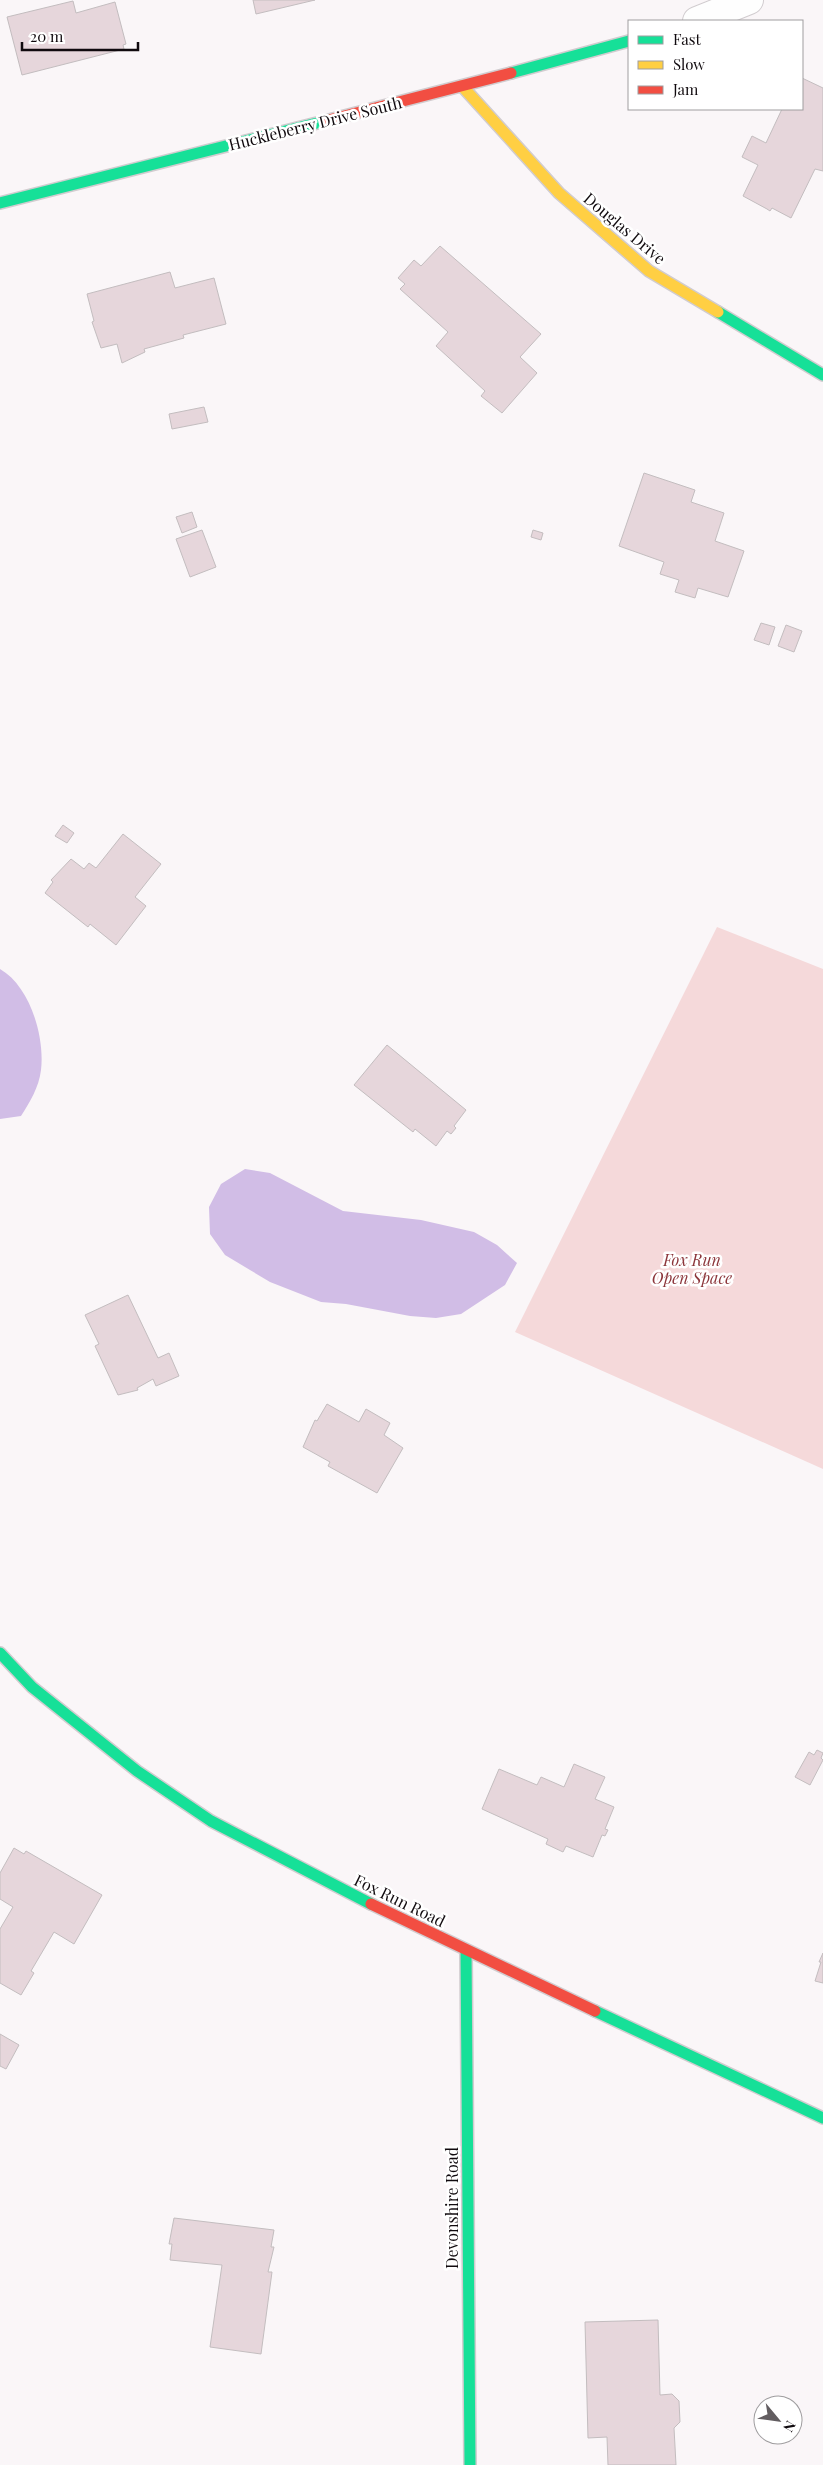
<svg xmlns="http://www.w3.org/2000/svg" width="823" height="2465" font-family="'Playfair Display',serif">
<style>
.green{fill:#f5d9da}
.water{fill:#d1bde6}
.building{fill:#e6d6db;stroke:#c3bdbf}
.lines{fill:none;stroke-linecap:round;stroke-linejoin:round}
.street-casing{stroke:#d1cccf;stroke-width:30}
.fast-casing{stroke:#d1cccf;stroke-width:14}
.slow-casing{stroke:#d1cccf;stroke-width:14}
.jam-casing{stroke:#d1cccf;stroke-width:14}
.street{stroke:#fefefe;stroke-width:28}
.fast{stroke:#16e098;stroke-width:11}
.slow{stroke:#ffcf43;stroke-width:11}
.jam{stroke:#f24e42;stroke-width:11}
.labels{text-anchor:middle;dominant-baseline:central;stroke-width:5;stroke-linejoin:round;paint-order:stroke}
.street-label{font-size:16px;fill:#100a0e;stroke:#fff}
.park-label{font-size:16px;font-style:italic;fill:#8c363b;stroke:#fff}
</style>
<rect width="100%" height="100%" fill="#faf6f8"/>
<path class="green" d="M717,927l106,42v500l-308,-137z"/>
<g class="water">
<path d="M0,969c30,17 45,68 41,101 -2,17 -11,32 -20,46l-21,3z"/>
<path d="M245,1169l25,4 73,38 78,9 53,12 23,13 20,18 -12,22 -44,29 -25,4 -26,-2 -64,-12 -25,-2 -51,-20 -45,-27 -15,-21 -1,-27 12,-23z"/>
</g>
<g class="building">
<path d="M253,0h62l-59,14z"/>
<path d="M73,1l3,12 39,-11 11,42 -3,1 1,4 -102,26 -15,-58z"/>
<path d="M802,78l21,10v83l-8,-2 -24,49 -19,-10 -2,3 -3,-2 -24,-13 15,-31 -16,-8 10,-21 14,7 16,-34h20z"/>
<path d="M440,246l101,88 -21,23 17,16 -35,40 -21,-17 4,-5 -49,-45 12,-14 -48,-43 5,-5 -7,-6 16,-18 7,6z"/>
<path d="M170,272l5,16 39,-10 12,46 -43,11 1,3 -40,11 1,3 -23,11 -5,-19 -16,4 -9,-26 2,-1 -7,-27z"/>
<path d="M204,407l4,15 -36,7 -3,-15z"/>
<path d="M644,473l51,17 -4,12 33,11 -9,28 29,10 -16,46 -30,-9 -3,10 -20,-6 4,-12 -19,-6 4,-12 -45,-16z"/>
<path d="M192,512l5,15 -15,6 -6,-16z"/>
<path d="M202,530l14,37 -26,10 -14,-38z"/>
<path d="M533,530l10,3 -2,7 -10,-3z"/>
<path d="M761,623l14,4 -6,18 -15,-5z"/>
<path d="M786,625l16,6 -8,21 -16,-6z"/>
<path d="M63,825l11,8 -7,10 -12,-7z"/>
<path d="M123,834l38,30 -26,33 11,9 -30,39 -26,-21 -2,3 -43,-34 8,-11 -2,-2 20,-21 13,10 5,-6 7,5z"/>
<path d="M387,1045l79,65 -12,16 2,2 -5,6 -4,-3 -11,15 -21,-17 -2,3 -59,-47z"/>
<path d="M128,1295l30,63 11,-5 10,23 -23,10 -3,-7 -16,9 1,2 -20,5 -23,-49 4,-2 -14,-29z"/>
<path d="M327,1404l32,18 7,-13 24,14 -6,12 19,13 -26,45 -49,-27 2,-4 -27,-15 12,-27 2,1z"/>
<path d="M817,1750l6,3 -2,5 2,2 -13,25 -15,-8 14,-25 5,3z"/>
<path d="M574,1764l31,13 -10,22 19,8 -9,22 3,1 -3,6 -3,-1 -9,22 -27,-11 -3,6 -17,-8 2,-5 -66,-30 17,-40 38,16 4,-8 23,10z"/>
<path d="M14,1848l10,6 2,-3 76,44 -28,49 -20,-12 -23,39 3,2 -13,22 -21,-12v-54l13,-22 -13,-8v-26z"/>
<path d="M823,1953v30l-8,-2 6,-19h-2z"/>
<path d="M0,2034l19,11 -13,24 -6,-3z"/>
<path d="M174,2218l100,12 -3,17h3l-6,25h4l-11,82 -51,-7 12,-82 -52,-5 2,-16h-3z"/>
<path d="M658,2320l2,75 12,-1 7,7 1,21 -6,6 2,37h-68l-1,-28 -19,1 -3,-116z"/>
</g>
<g class="lines">
<defs>
<path id="street" d="M697,21l52,-21"/>
<g id="fast">
<path d="M511,73l118,-32"/>
<path d="M0,203l329,-83"/>
<path d="M718,312l105,63"/>
<path d="M0,1653l32,34 105,84 74,50 160,83"/>
<path d="M466,1951l4,514"/>
<path d="M595,2011l228,107"/>
</g>
<path id="slow" d="M462,86l97,107 90,78 69,41"/>
<g id="jam">
<path d="M329,120l182,-47"/>
<path d="M371,1904l224,107"/>
</g>
</defs>
<use href="#street" class="street-casing"/>
<use href="#fast" class="fast-casing"/>
<use href="#slow" class="slow-casing"/>
<use href="#jam" class="jam-casing"/>
<use href="#street" class="street"/>
<use href="#fast" class="fast"/>
<use href="#slow" class="slow"/>
<use href="#jam" class="jam"/>
</g>
<g class="labels">
<g class="street-label">
<text transform="translate(315 123) rotate(-14)">Huckleberry Drive South</text>
<text transform="translate(625 228) rotate(40)">Douglas Drive</text>
<text transform="translate(400 1900) rotate(26)">Fox Run Road</text>
<text transform="translate(451 2208) rotate(-90)">Devonshire Road</text>
</g>
<g class="park-label">
<text x="692" y="1259">Fox Run<tspan x="692" dy="18">Open Space</tspan></text>
</g>
</g>
<rect x="628" y="20" width="175" height="90" fill="#ffffff" stroke="#9f9d9f"/>
<rect x="638" y="36" width="25" height="8" fill="#16e098" stroke="#9f9d9f"/>
<text x="673" y="45" font-size="15" fill="#100a0e">Fast</text>
<rect x="638" y="61" width="25" height="8" fill="#ffcf43" stroke="#9f9d9f"/>
<text x="673" y="70" font-size="15" fill="#100a0e">Slow</text>
<rect x="638" y="86" width="25" height="8" fill="#f24e42" stroke="#9f9d9f"/>
<text x="673" y="95" font-size="15" fill="#100a0e">Jam</text>
<g transform="translate(778 2420) rotate(119)"><circle r="24" fill="#ffffff" stroke="#9f9d9f"/>
<path d="M0-4L9 19L0 12L-9 19Z" fill="#625d60"/>
<text y="-8" font-size="14" font-weight="bold" text-anchor="middle" fill="#100a0e">N</text>
</g>
<path d="M22 42v8h116v-8" fill="none" stroke="#100a0e" stroke-width="2.5"/>
<text x="30" y="42" font-size="15" fill="#100a0e" stroke="#ffffff" stroke-width="4" paint-order="stroke">20 m</text>
</svg>
